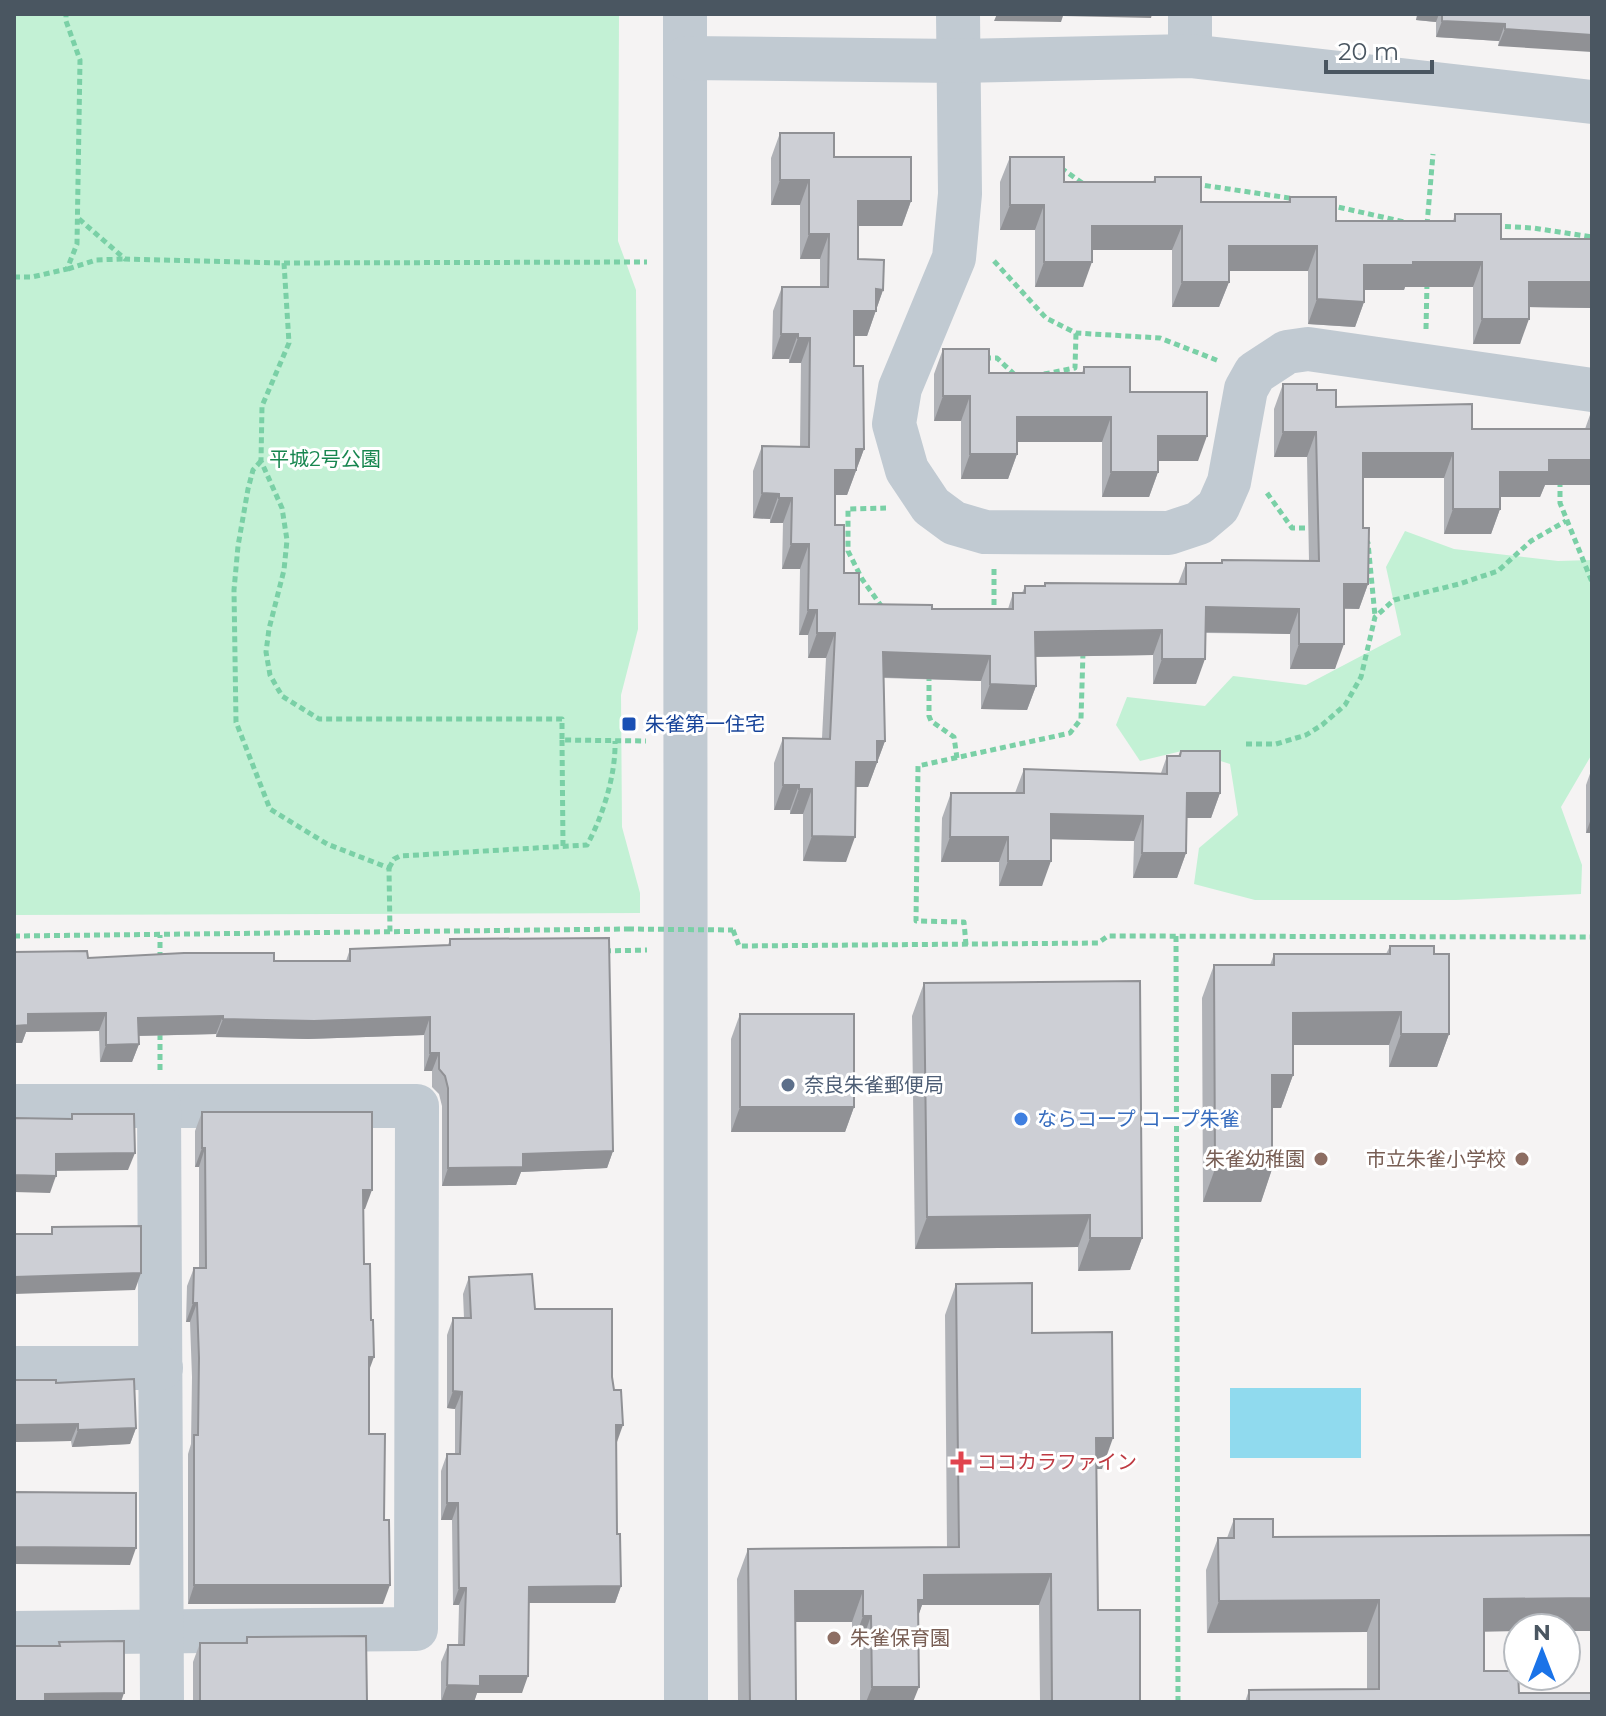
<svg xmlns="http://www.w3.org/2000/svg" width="1606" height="1716" font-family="Montserrat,'Noto Sans JP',sans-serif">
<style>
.green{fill:#c3f1d5}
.water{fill:#90daee}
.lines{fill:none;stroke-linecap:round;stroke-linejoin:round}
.path{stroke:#7ad0a6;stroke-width:5;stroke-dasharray:6 4;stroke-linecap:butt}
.minor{stroke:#c1cad2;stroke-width:44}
.path-bridge{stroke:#7ad0a6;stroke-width:5;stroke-dasharray:6 4;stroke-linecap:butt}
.wall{fill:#b0b2b7}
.shaded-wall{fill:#909195}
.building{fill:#cdcfd5;stroke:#909195;stroke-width:2}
.transit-dot{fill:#1a4fb4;stroke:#fff;stroke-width:3}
.service-dot{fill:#5c6f8a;stroke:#fff;stroke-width:3}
.shop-dot{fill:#3f7fe0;stroke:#fff;stroke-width:3}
.education-dot{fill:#8d6e63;stroke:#fff;stroke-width:3}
.health-dot{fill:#e0444e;stroke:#fff;stroke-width:3}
.labels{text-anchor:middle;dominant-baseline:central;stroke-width:6;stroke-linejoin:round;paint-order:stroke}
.park-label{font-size:20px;fill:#17864f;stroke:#fff}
.transit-label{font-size:20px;fill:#164399;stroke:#fff;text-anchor:start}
.service-label{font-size:20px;fill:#4e5e75;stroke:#fff;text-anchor:start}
.shop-label{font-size:20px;fill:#366cbe;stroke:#fff;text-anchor:start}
.education-label{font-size:20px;fill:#785e54;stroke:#fff;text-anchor:end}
.health-label{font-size:20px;fill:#be3a42;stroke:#fff;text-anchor:start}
</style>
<rect width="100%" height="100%" fill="#f5f3f3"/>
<g class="green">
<path d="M14,14h605l-1,227 18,49 2,339 -17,66 1,132 18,66v20l-626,2z"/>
<path d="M1405,531l49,18 104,12 34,-1v194l-31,53 21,58 -1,29 -125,6h-201l-61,-16 5,-36 39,-33 -8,-51 -44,-14 -46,11 -24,-36 11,-28 78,9 28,-30 73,9 95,-50 -15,-68z"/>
</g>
<rect class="water" x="1230" y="1388" width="131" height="70"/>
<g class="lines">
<g class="path">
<path d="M1061,168l24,17"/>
<path d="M1195,184l101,15"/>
<path d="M1329,205l80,18"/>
<path d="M79,219l46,40 159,4 363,-1"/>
<path d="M1427,225l6,-71"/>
<path d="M1495,226l38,2 59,9"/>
<path d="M994,261l52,57 30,15 84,5 59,23"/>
<path d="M284,263l5,80 -27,63 -1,55 21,47 5,32 -3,30 -15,59 -3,23 4,23 12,21 37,23h243v21l84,1"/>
<path d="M68,269l28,-9 28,-1"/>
<path d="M14,277h18l35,-8 10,-25 3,-184 -14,-39v-7"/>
<path d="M1426,329l1,-46"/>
<path d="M985,358h12l19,18"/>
<path d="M1044,374l31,-6 1,-35"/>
<path d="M261,461l-8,9 -5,19 -10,57 -4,44 2,132 34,87 57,35 62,24 1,65"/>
<path d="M1560,481v22l32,79"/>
<path d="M1267,493l25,35h20"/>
<path d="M1365,539l3,4 7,73"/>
<path d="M882,607l-20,-28 -14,-28v-42l38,-1"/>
<path d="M990,611h4v-43"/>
<path d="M929,675v41l2,5 23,16 3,21"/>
<path d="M562,740l1,106"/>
<path d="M1246,744h30l30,-9 16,-10 23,-20 16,-28 14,-60 19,-17 65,-16 39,-13 33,-30 35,-20"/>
<path d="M389,868l5,-9 6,-3 187,-11c16,-29 29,-71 28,-104"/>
<path d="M733,930l6,16 359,-3 10,-7 484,1"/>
<path d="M14,936l614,-7"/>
<path d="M1176,936l2,766"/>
<path d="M966,945l-2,-23 -48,-1 2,-155 152,-33 11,-14 2,-67"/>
<path d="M605,951l42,-1"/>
<path d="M160,958v-23"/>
<path d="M160,1070v-38"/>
</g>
<g class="minor">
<path d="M685,14l1,1688"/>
<path d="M958,14l2,180 -6,64 -54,130 -6,36 13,46 24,36 23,17 31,9 184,1 30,-10 19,-16 11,-25 17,-93 9,-16 32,-21 21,-3 284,41"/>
<path d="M1190,14v42"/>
<path d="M686,58l272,3 232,-5 402,46"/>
<path d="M14,1106h403l-1,523 -402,4"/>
<path d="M159,1106l3,596"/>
<path d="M14,1368h147"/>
</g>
<path class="path-bridge" d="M628,929l105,1"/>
</g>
<g class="wall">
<path d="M1417,14h175l-94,32 1,-5 -63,-4v-15l-20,-2z"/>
<path d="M780,133l54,24 77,44 -9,25h-44v33l25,31 -16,46h-13v30l10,83 -17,46h-12v30l9,48 15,31 73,5h76l5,-16h9l3,-7h19l1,-3 133,1 8,-21h35l1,-3h87l-2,-103h-33v-48l9,-25 34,6 19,17 136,22h113l6,-17 1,73h-47l-5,12h-40v12l-9,25h-47v-56h-81v50l5,56 -9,25h-15l-9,60h-45v-35l-84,-1 -10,51h-43v-29l-118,2 1,29 -9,24 -46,-1v-28l-97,-3 1,63 -17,46h-12l-10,75 -43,-1v-47h-13v-4h-16v-47l9,-25h39l4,-80h-18v-23h-9l1,-66h-18l1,-46h-13v-4l-17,-1v-47l9,-25 38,1 1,-84h-12v-4h-17l1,-48 9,-24h38v-28h-20v-54h-29v-47z"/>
<path d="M1010,157l54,25h89l2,-5 46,25h87l2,-5 46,24h117l2,-7 46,25 91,69 -63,-1 -9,37h-47v-57h-68l-1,3h-40v12l-9,25 -47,-3v-53h-79v11l-10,25h-47v-57h-80l-9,37h-48v-57h-35v-48z"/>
<path d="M943,349l46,24h93l2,-6 46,25 68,69h-40v11l-9,25h-47v-55h-85v12l-9,25h-47v-58h-27v-47z"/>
<path d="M1181,751l39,42 -9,25h-25v35l-9,25h-44l1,-37 -83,-2 -9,47h-43v-24h-58l1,-44 9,-25h64l9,-24 137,4 6,-17h11z"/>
<path d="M1592,768v65h-6v-48z"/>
<path d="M450,939l163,212 -6,17 -86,4 -5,13 -74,1v-80l-3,-12 -7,-7v-16h-8v-36l-116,4 -92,-2v-3l-77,2v8l-7,18h-32l-1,-31 -73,1 -4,11h-8v-91l74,6 258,3 4,-12 98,-4z"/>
<path d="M1390,946l44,8 15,80 -12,33h-48v-22h-96v30l-12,33h-9v61l-11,33h-58l-1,-204 12,-33h56l4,-11h112z"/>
<path d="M924,983l218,255 -12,32 -52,1v-24l-163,2 -3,-233z"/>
<path d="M740,1014l114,93 -9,25h-114v-93z"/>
<path d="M202,1112l163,97h-2l1,55 5,106v64l14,170h-195v-150l3,-10 1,-67 -2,-55h-4l1,-36 7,-18h5v-101h-4v-36z"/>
<path d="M469,1277l66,32 77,68 4,65 1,92 4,52 -6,17h-86l-7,90h-45l-3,9h-33v-40l7,-17h10l1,-40h-6l-1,-85h-11v-49l6,-17h8v-45l-8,-1v-73l6,-17h11l-1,-24z"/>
<path d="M956,1284l76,49 70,136h-5l1,141 42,92h-100l-1,-97h-117l-4,11 -5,86h-53v-55h-8v-25h-57l1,80h-58l-1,-123 11,-30 199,-2 -2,-232z"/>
<path d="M14,1380l42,3 80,45 -6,16 -58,3 -1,-6 -57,1z"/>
<path d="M1234,1519l250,113v39l35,22 73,9h-347l4,-12 118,-1v-57l-160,1 -1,-63 12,-32h9z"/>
<path d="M247,1637l120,65h-174v-40l7,-19h45z"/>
</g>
<g class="shaded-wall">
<path d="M997,14h155l-1,4 -88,-2 -2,6 -67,-1z"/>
<path d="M1418,14h21l-3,8 -20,-2z"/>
<path d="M1442,21l63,3 -6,17 -63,-4z"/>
<path d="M1505,29l87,6v17l-94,-6z"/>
<path d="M780,180h29l-9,25h-29z"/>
<path d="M858,201h53l-9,25h-53z"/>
<path d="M1010,205h34l-9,25h-35z"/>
<path d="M1092,226h90l-10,24h-89z"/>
<path d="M809,234h20l-9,25h-20z"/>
<path d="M1229,246h88l-9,25h-89z"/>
<path d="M1044,262h48l-9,25h-48z"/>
<path d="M1413,262h69l-9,25h-68l-1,3h-49l9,-25z"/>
<path d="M1182,282h47l-10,25h-47z"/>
<path d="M1529,282h63v26l-72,-1z"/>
<path d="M876,289l7,1 -16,46h-22l9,-25z"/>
<path d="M1317,299l47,3 -9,25 -47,-3z"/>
<path d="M1482,319h47l-9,25h-47z"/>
<path d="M781,334h17l-9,25h-17z"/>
<path d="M798,338h12l-9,25h-12z"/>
<path d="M943,396h27l-9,25h-27z"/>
<path d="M1017,417h94l-9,25h-94z"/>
<path d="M1283,432h33l-9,25h-33z"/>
<path d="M1158,436h49l-9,25h-49z"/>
<path d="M856,449h8l-17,46h-21l9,-25z"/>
<path d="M1363,453h90l-9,25h-90z"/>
<path d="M970,454h47l-9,25h-47z"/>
<path d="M1549,460h43v25h-47l-5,12h-49l9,-25z"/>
<path d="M1111,472h47l-9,25h-47z"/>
<path d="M762,493l17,1 -9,25 -17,-1z"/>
<path d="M779,498h13l-9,25h-13z"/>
<path d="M1453,509h47l-9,25h-47z"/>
<path d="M791,544h18l-9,25h-18z"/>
<path d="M1344,584h24l-9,25 -24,-1z"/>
<path d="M1206,607l93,2 -9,25 -93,-2z"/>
<path d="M808,610h9l-9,25h-9z"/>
<path d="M1162,630l-9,25 -127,2 9,-25z"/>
<path d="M817,633h18l-9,25h-18z"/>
<path d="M1299,644h45l-9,25h-45z"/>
<path d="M883,652l107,4 -9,25 -107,-4z"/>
<path d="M1162,659h43l-9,25h-43z"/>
<path d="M990,684l46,2 -9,24 -46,-1z"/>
<path d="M877,741h8l-17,46h-21l9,-25z"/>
<path d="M783,785h16l-9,25h-16z"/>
<path d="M799,789h13l-9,25h-13z"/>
<path d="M1187,793h33l-9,25h-33z"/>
<path d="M1051,814l92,2 -9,25 -92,-2z"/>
<path d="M1592,816v17h-6z"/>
<path d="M812,836l43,1 -9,25 -43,-1z"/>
<path d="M950,837h58l-9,25h-58z"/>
<path d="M1142,853h44l-9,25h-44z"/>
<path d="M1008,861h43l-9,25h-43z"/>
<path d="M1401,1012l-12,33h-108l12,-32z"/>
<path d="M106,1013l-7,18 -73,1 -4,11h-8v-17l14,-12z"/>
<path d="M223,1016l-7,18 -84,2 6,-18z"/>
<path d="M430,1017l-6,18 -116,4 -92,-2 7,-18z"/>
<path d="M1401,1034h48l-12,33h-48z"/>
<path d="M139,1044l-7,18h-32l6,-17z"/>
<path d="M430,1053h9l-7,18h-8z"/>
<path d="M1272,1075h21l-12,33h-20z"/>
<path d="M740,1107h114l-9,25h-114z"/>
<path d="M202,1148h3l-6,19h-4z"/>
<path d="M613,1151l-6,17 -86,4 -5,13 -74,1 6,-18 75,-14z"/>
<path d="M135,1153l-7,17 -78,1 6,-17z"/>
<path d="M1215,1169h57l-11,33h-58z"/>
<path d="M14,1175l42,1 -6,17 -36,-1z"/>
<path d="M363,1190h9l-7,19h-9z"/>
<path d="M1090,1215l-12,32 -163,2 12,-32z"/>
<path d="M1090,1238h52l-12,32 -52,1z"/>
<path d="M141,1273l-6,17 -121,4v-17z"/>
<path d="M193,1303h4l-7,19h-4z"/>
<path d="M369,1357h5l-7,19z"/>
<path d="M453,1391l9,1 -7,17 -8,-1z"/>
<path d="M78,1424l-7,17 -57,1v-17z"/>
<path d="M616,1425h7l-6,17z"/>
<path d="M136,1428l-6,16 -58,3 6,-17z"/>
<path d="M1096,1438h17l-11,31h-17z"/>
<path d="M447,1503h11l-6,17h-11z"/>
<path d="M14,1547l122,1 -6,17 -116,-1z"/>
<path d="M1051,1574l-12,31h-117l-9,26h-6l17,-56z"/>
<path d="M194,1585h196l-7,19h-195z"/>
<path d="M621,1586l-6,17h-92l6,-16z"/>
<path d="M459,1588h7l-7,17h-6z"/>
<path d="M795,1591h68l-11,31h-69z"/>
<path d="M1592,1598v33h-26v-3h-48v3l-46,1 12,-33z"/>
<path d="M1379,1600l-12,32 -160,1 12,-32z"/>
<path d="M863,1616h8l-11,31h-8z"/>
<path d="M480,1676h48l-6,17h-45l-3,9h-33l6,-17z"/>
<path d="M872,1687h47l-6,15h-47z"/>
<path d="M124,1693l-3,9h-78l2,-8z"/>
</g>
<g class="building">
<path d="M1442,14h150v21l-87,-6v-5l-63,-3z"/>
<path d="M780,133h54v24h77v44h-53v58l26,1 -1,30 -7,-1v22h-22v55h9l1,83h-8v21h-21v55h9v48h15v31l73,1v4h81v-16h12v-7h20v-3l141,1v-21h36v-3l97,1 -3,-129h-33v-48h34v6h19v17l136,-3v25h119v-17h1v48h-43v12h-49v37h-47v-56h-90v75h6l-1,56h-24v60h-45v-35l-93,-2 -1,52h-43v-29l-127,2 1,54 -46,-2v-28l-107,-4 2,89h-8v21h-21l-1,75 -43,-1v-47h-13v-4h-16v-47l47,1 5,-106h-18v-23h-9l1,-66h-18l1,-46h-13v-4l-17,-1v-47l47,1 1,-109h-12v-4h-17l1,-47h46l1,-53h-20v-54h-29z"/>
<path d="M1010,157h54v25h91v-5h46v25h89v-5h46v24h119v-7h46v25h91v43h-63v37h-47v-57h-69v3h-49v37l-47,-3v-53h-88v36h-47v-56h-90v36h-48v-57h-34z"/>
<path d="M943,349h46v24h95v-6h46v25h77v44h-49v36h-47v-55h-94v37h-47v-58h-27z"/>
<path d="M1181,751h39v42h-33l-1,60h-44l1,-37 -92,-2v47h-43v-24h-58l1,-44h73v-24l143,5v-18h13z"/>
<path d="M609,938l4,213 -90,3v13l-75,1v-80l-3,-12 -6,-7v-16h-9v-36l-116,4 -91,-2v-3l-85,2 1,26 -33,1v-32l-78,1v11l-14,1v-74l73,-1 1,7 96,-5h90v8h76v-12l100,-4v-6z"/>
<path d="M1390,946h44v8h15v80h-48v-22l-108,1v62h-21v94h-57l-1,-204h60v-11h116z"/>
<path d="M1140,981l2,257h-52v-23l-163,2 -3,-234z"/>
<rect x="740" y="1014" width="114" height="93"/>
<path d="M202,1112h170v78h-9l1,74h6l1,56h2l1,37h-5v77h16l-1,86h5l1,65h-196v-150h4l1,-77 -2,-55h-4l1,-35h12l-1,-120h-3z"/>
<path d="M72,1114h62l1,39 -79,1v22l-42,-1v-57l58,1z"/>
<path d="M141,1226v47l-127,4v-43h38v-7z"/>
<path d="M532,1274l3,35h77v68l2,13h7l2,35h-7l1,109h3l1,52 -92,1 -1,89h-48v10l-33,-1 1,-40h16l2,-57h-7l-1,-85h-11v-49h13l2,-62 -9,-1v-73h18l-2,-41z"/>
<path d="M1032,1283v50l80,-1 1,106h-17l2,172h42v92h-88l-1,-128 -127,1v25h-6l1,87h-47l-1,-71h-8v-25h-68l1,111h-46l-2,-153 211,-2 -3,-263z"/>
<path d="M134,1379l2,49 -58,2v-6l-64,1v-45h42v3z"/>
<path d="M14,1492l122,1v55l-122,-1z"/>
<path d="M1234,1519h39v18l319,-2v63l-108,1v72h34l1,22h73v9h-343v-12l130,-1v-89l-160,1 -1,-63h16z"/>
<path d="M366,1636l1,66h-167v-59h47v-6z"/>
<path d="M124,1641v52l-79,1v8h-31v-56h46l-1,-4z"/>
</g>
<rect class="transit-dot" x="621" y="716" width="16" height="16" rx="4"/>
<circle class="service-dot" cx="788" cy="1085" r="8"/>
<circle class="shop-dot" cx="1021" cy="1119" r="8"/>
<g class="education-dot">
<circle cx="1321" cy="1159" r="8"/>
<circle cx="1522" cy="1159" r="8"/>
<circle cx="834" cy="1638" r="8"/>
</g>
<path class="health-dot" d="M957 1450h8v8h8v8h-8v8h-8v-8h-8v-8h8z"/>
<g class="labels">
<g class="park-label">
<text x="325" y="459">平城2号公園</text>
</g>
<g class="transit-label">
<text x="645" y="724">朱雀第一住宅</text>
</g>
<g class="service-label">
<text x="804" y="1085">奈良朱雀郵便局</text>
</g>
<g class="shop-label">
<text x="1037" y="1119">ならコープ コープ朱雀</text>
</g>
<g class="education-label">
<text x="1305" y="1159">朱雀幼稚園</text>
<text x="1506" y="1159">市立朱雀小学校</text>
<text x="850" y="1638" text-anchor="start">朱雀保育園</text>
</g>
<g class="health-label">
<text x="977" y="1462">ココカラファイン</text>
</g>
</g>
<rect width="1606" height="1716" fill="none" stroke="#4a5661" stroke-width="32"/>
<g transform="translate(1542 1652)"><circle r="38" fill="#ffffff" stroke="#b7bbc0" stroke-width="2"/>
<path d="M0-6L14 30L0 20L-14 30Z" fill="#1a73e8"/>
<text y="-12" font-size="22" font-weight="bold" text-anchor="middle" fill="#4a5661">N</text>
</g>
<path d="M1326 60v12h106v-12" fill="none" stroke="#4a5661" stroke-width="4"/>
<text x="1338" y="60" font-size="24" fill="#4a5661" stroke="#ffffff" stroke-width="6" paint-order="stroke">20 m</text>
</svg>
